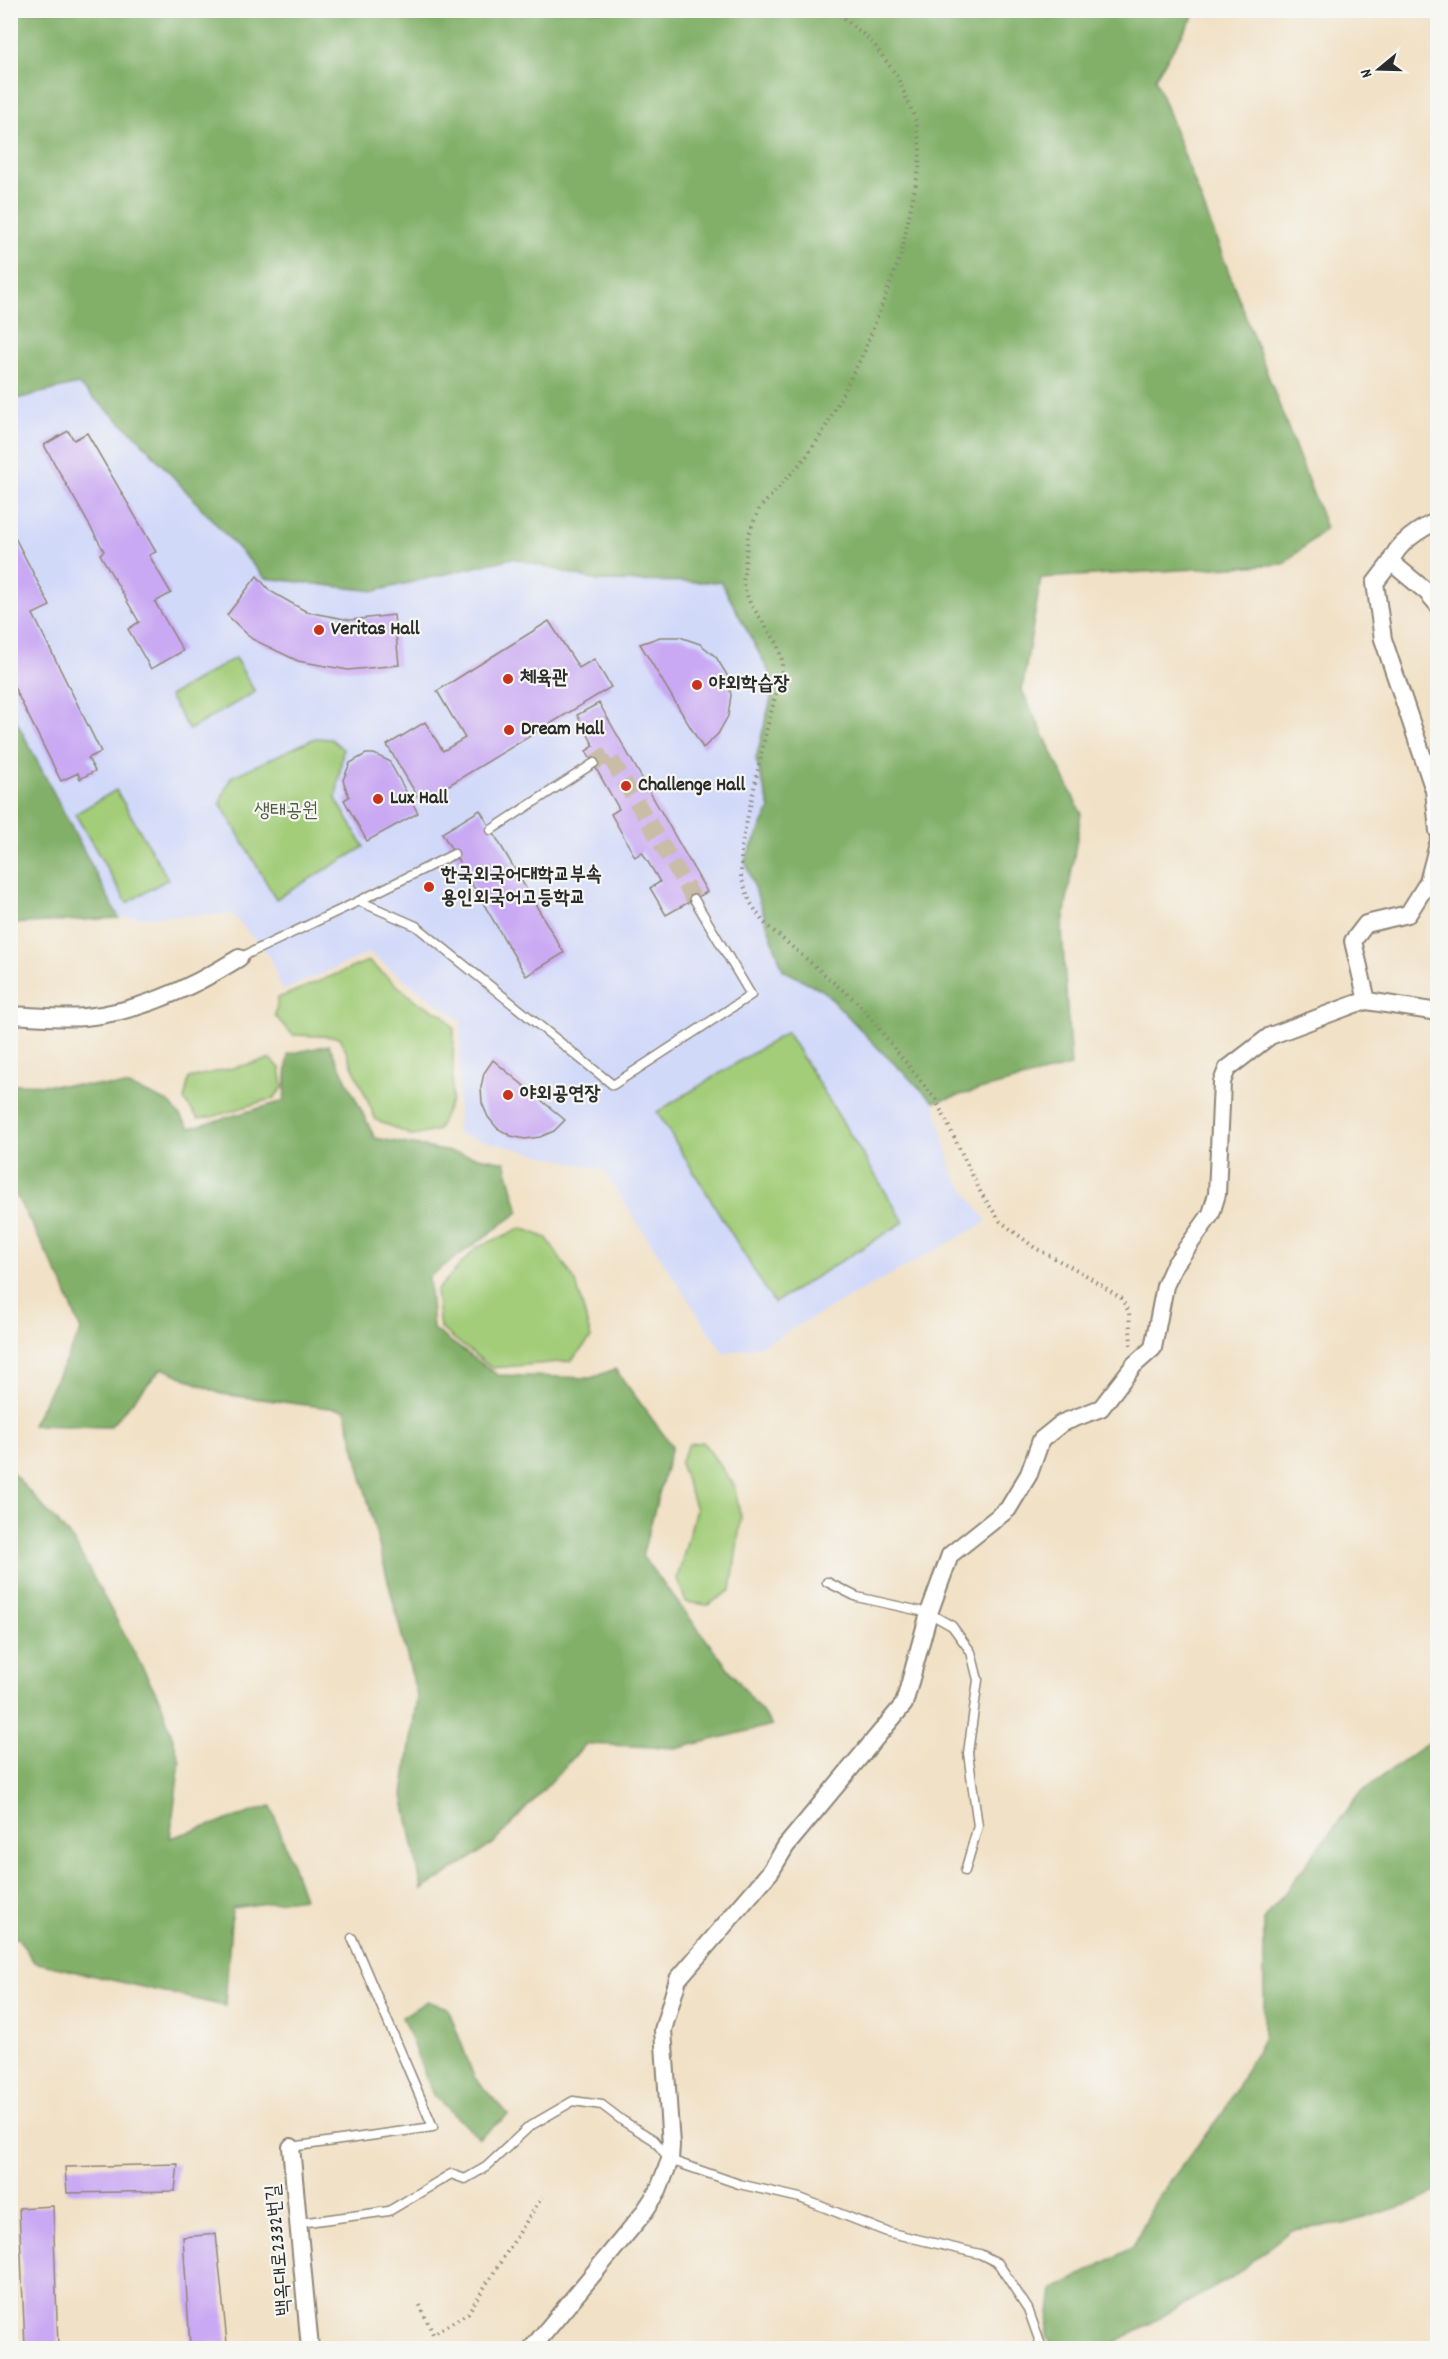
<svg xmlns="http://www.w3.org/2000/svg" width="1448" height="2359" font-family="Dekko,'Poor Story',sans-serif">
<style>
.built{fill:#d1d9f9}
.green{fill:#a3cd79;stroke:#677c52;stroke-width:1.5}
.forest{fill:#82b069;stroke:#566e4a;stroke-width:1.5}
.building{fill:#c9a9f3}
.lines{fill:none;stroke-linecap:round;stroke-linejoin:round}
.minor-tunnel{stroke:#c9bda7;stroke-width:16;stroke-dasharray:16 8;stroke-linecap:butt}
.service-casing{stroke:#8e8678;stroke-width:11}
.minor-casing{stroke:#8e8678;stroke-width:20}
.path{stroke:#8e8678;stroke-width:4;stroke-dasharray:1.5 4.5;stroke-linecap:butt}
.service{stroke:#fff;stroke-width:8}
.minor{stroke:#fff;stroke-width:16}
.poi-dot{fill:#c8321e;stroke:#f6f6f2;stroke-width:2}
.labels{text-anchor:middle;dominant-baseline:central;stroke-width:4.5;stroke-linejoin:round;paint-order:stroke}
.poi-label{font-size:20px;font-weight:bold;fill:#2b2b2b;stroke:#f6f6f2;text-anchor:start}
.park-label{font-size:20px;fill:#4f5c42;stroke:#f6f6f2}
.street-label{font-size:20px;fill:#2b2b2b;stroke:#f6f6f2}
</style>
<rect width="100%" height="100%" fill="#f6f6f2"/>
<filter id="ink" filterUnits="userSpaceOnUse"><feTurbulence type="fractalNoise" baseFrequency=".0167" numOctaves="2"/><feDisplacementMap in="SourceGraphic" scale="12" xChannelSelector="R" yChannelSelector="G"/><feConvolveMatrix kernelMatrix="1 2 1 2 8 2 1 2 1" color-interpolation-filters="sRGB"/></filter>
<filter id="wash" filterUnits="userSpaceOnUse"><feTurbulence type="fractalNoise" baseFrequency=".008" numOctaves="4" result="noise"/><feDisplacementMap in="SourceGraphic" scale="24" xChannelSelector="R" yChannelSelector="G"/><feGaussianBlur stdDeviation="1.35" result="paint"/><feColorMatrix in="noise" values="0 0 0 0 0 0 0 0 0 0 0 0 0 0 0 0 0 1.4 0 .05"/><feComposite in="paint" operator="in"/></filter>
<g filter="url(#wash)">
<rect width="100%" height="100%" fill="#f1e1c6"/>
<path class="built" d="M78,384l58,52 239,155 138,-33 85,23 123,1 55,101 -20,76 14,50 -25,51 38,110 41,21 55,58 55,53 19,71 34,49 -226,124 -38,7 -120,-183 -146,-36 4,-113 -92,-68 -87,38 -12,-34 -38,-43 -113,4 -108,-207 -1,-311z"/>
<g class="green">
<path d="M235,658l20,34 -66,38 -20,-34z"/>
<path d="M315,738l16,1 12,10 -7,50 28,48 -88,52 -56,-96 11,-26z"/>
<path d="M116,790l52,89 -41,24 -52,-89z"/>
<path d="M368,961l48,40 28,14 10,14 -2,70 -14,31 -25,6 -37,-16 -36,-83 -47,-2 -18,-19 3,-18z"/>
<path d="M787,1032l117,190 -130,81 -117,-191z"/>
<path d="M271,1059l9,9 3,19 -9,11 -62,19 -14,1 -14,-18 5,-22z"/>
<path d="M522,1228l25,10 29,44 15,56 -20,23 -79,7 -52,-40 -4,-37 40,-43z"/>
<path d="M703,1442l31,43 7,33 -10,72 -23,15 -22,-3 -9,-23 19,-70 -16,-46 9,-19z"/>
</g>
<g class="forest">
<path d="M10,11h1187l-42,67 171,450 -42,36 -243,14 -19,112 59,123 -19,118 9,135 -137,36 -55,-53 -55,-58 -41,-21 -38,-110 25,-51 -14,-50 19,-76 -54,-101 -123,-1 -85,-23 -138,33 -110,-13 -129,-142 -58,-52 -67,16z"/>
<path d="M10,711h1l108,207 -108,6z"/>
<path d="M329,1045l46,93 130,24 14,50 -90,65 4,52 65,46 93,3 24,-9 57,77 -30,110 130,169 -93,23 -93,-4 -93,100 -71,46 -19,-95 14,-99 -72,-286 -124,-16 -59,-26 -52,59 -78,-2 49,-94 -19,-49 -51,-96v-102l118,2 40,16 21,26 94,-27 4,-47z"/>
<path d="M10,1470l63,70 88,162 19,59 -10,77 101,-32 33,92 -72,10 -7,98 -191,-44 -16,-24h-7z"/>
<path d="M1437,1736v455l-18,10 -75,23 -53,6 -60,48 -126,70h-51l-7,-12 6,-46 80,-43 23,-47 69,-91 39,-72v-117l96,-127z"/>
<path d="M427,2001l21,7 26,69 34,38 -29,23 -46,-43 -31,-78z"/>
</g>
<g id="blocks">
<g class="building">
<path d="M68,431l6,9 13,-7 69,119 -7,3 22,38 -16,9 28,49 -32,18 -23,-40 11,-7 -39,-68 4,-3 -60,-106z"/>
<path d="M10,528l40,78 -17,8 68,138 -13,6 7,13 -15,8 -2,-6 -17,8 -51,-102v-56l6,-3 -6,-11z"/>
<path d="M257,576l13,15 37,21 43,8 44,-5 5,50 -51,5 -50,-9 -46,-22 -25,-24z"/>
<path d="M549,621l30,47 15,-9 17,28 -190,115 -34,-57 38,-23 18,29 22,-13 -28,-47z"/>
<path d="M660,637h20l20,7 16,13 11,18 4,20 -3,21 -10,18 -15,14 -63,-104z"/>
<path d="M599,703l108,189 -41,23 -16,-27 10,-6 -18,-30 -7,5 -24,-43 8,-5 -33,-58 8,-5 -17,-31z"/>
<path d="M366,754h8l15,7 29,52 -51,28 -23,-41 5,-3 -6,-17 7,-17z"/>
<path d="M480,810l84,143 -38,23 -84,-143z"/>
<path d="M493,1060l72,60 -11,11 -14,6 -15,2 -14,-3 -14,-8 -9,-11 -6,-14 -1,-16 3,-14z"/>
<path d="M178,2164l-3,27 -108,2 -2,-26z"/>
<path d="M53,2206l5,142h-33l-6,-140z"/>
<path d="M216,2234l11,109 -37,3 -7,-109z"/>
</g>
</g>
</g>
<g filter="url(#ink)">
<use href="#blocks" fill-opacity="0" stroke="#8e8678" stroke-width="1.5"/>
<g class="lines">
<path class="minor-tunnel" d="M594,763l14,-9 86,145"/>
<defs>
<g id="service">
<path d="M491,830l103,-67"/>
<path d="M359,901l95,-47"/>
<path d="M239,958l120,-57 57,25 197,159 138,-90 -57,-96"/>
<path d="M827,1582l30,15 72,16 23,13 19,26 7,28 -10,73 10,73 -13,45"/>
<path d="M291,2147l142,-20 -81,-189"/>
<path d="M300,2223l89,-12 62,-37 14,5 21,-12 44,-41 43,-25 29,4 21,16 31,19 16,20 69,24 61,14 87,34 93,22 18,9 30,46 14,39"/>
</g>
<g id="minor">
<path d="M1438,521c-17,7 -42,23 -47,41l36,30 11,13"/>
<path d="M1391,562l-16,21 8,56 51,151 4,41"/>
<path d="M1367,1001l-14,-60 13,-17 42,-10 20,-32 10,-38"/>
<path d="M10,1015c25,1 51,4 75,2 55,-5 108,-30 154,-59"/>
<path d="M291,2147l19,201"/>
<path d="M532,2348l110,-133 16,-24 12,-31 1,-15 -8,-115 15,-51 93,-108 15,-25 118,-142 25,-91 21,-58 58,-46 21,-35 12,-34 21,-17 39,-15 33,-43 19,-17 12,-62 9,-20 37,-52 6,-20 5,-112 5,-13 43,-33 85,-32 12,-3 71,11"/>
</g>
</defs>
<use href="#service" class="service-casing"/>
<use href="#minor" class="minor-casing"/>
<g class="path">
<path d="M835,10l38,33 24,33 19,45 4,28 -1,20 -18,86 -37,97 -40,78 -18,27 -47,52 -11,27 -5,48 7,19 27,40 5,17v10l-15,58 -26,120v29l9,25 13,20 96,82 77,96 45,93 19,28 35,27 46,24 40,26 8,14 2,33"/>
<path d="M420,2305l13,29 35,-21 74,-116"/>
</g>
<use href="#service" class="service"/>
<use href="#minor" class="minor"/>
</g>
</g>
<g class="poi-dot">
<circle cx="319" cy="630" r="6"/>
<circle cx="508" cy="679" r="6"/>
<circle cx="697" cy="685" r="6"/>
<circle cx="509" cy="730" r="6"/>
<circle cx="626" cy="786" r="6"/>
<circle cx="378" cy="799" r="6"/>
<circle cx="429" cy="887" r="6"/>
<circle cx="508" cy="1095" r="6"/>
</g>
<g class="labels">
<g class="poi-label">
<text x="331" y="630">Veritas Hall</text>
<text x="520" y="679">체육관</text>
<text x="709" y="685">야외학습장</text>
<text x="521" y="730">Dream Hall</text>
<text x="638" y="786">Challenge Hall</text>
<text x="390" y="799">Lux Hall</text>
<text x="441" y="876">한국외국어대학교부속<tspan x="441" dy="23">용인외국어고등학교</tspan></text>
<text x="520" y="1095">야외공연장</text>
</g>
<g class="park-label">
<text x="286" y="812">생태공원</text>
</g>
<g class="street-label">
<text transform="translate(280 2250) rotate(-95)">백옥대로2332번길</text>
</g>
</g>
<rect width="1448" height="2359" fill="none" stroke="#f6f6f2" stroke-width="36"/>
<g transform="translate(1379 69) rotate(251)" stroke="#f6f6f2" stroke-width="4.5" paint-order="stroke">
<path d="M0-4.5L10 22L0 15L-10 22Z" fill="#2b2b2b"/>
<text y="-9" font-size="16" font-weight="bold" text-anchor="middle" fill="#2b2b2b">N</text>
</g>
</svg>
